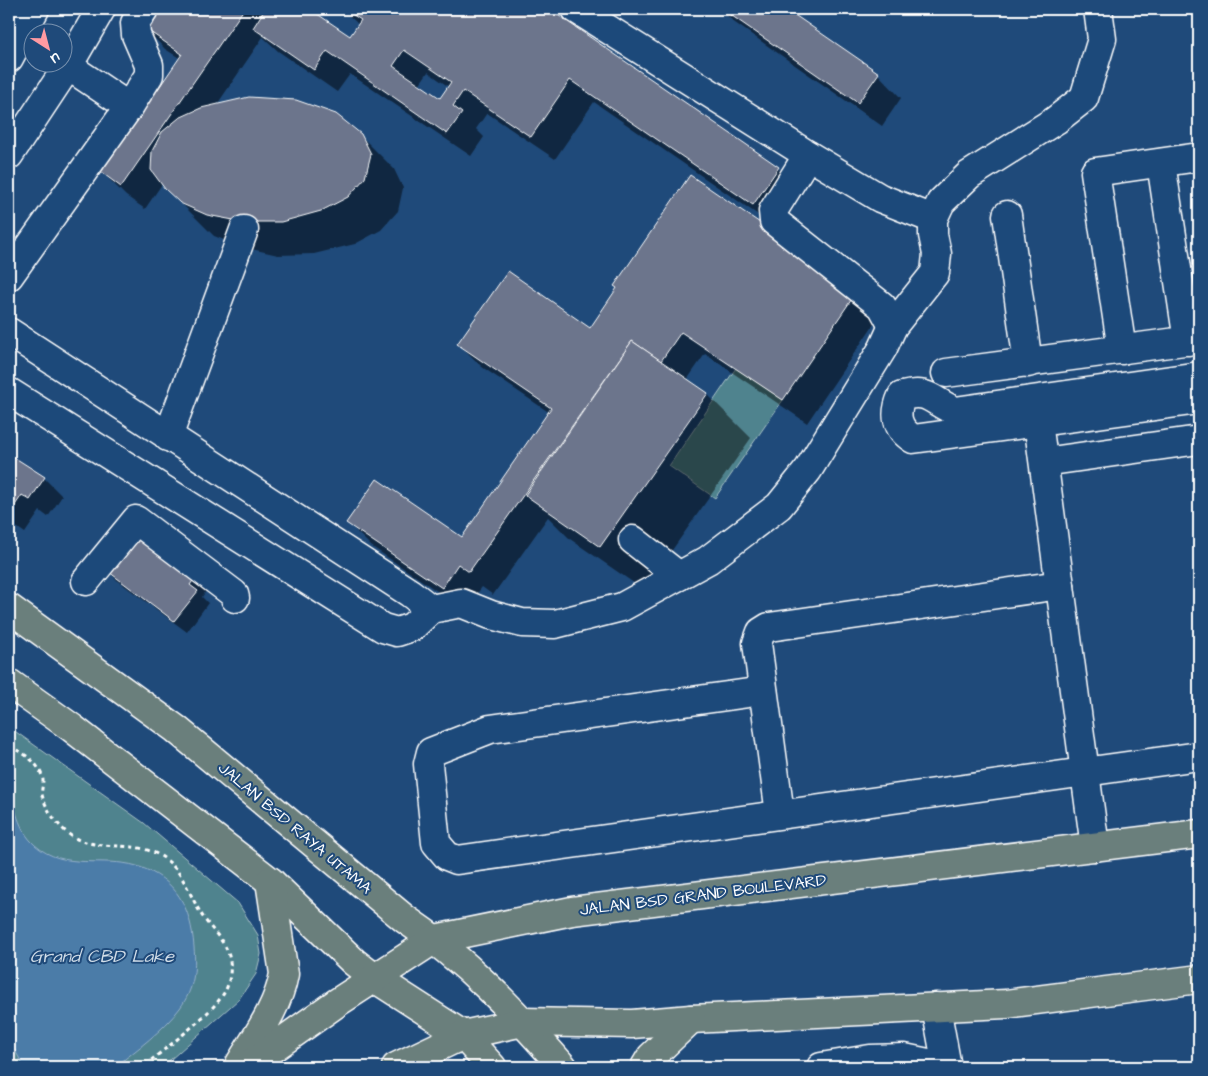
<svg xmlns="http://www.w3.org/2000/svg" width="1208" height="1076" font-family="'Architects Daughter',sans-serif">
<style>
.green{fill:#50838e;stroke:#a8c1c6}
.water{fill:#4b7ca8;stroke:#93b0cb}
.shadow{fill:#0007;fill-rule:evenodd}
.building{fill:#6c758c;stroke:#fff;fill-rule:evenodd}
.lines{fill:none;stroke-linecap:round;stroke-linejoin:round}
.minor-casing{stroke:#fff;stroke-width:31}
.major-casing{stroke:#fff;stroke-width:31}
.path{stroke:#fff;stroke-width:3;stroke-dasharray:4 4;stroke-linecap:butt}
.minor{stroke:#1f4a7a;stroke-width:28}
.major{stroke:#6b7f7c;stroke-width:28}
.labels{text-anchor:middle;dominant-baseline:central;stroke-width:4;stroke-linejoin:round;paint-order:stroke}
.street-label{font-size:16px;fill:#fff;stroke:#1f4a7a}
.water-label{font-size:18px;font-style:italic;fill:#d2dee9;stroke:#1f4a7a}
</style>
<rect width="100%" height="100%" fill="#1f4a7a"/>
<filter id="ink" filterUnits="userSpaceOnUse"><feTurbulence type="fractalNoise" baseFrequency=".02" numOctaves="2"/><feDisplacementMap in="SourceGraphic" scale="10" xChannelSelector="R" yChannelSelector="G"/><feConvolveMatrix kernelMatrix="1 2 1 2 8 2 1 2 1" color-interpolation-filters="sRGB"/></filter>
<g filter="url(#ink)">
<g class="green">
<path d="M736,368l47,32 -68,98 -46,-32z"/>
<path d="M9,727l135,96 94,80 20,32 3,19 -5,20 -17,25 -77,68h-153z"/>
</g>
<path class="water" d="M9,787c6,20 9,43 26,58 29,26 68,11 102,21 40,13 54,42 57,81 2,23 0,42 -14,61 -17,23 -43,41 -65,59h-91l-15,-28z"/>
<g class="shadow">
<path d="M153,9h155l43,29 8,-13 -17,-16h205l231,159 23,23 -25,36 -182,-125 -39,57 -68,-46 -11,16 8,8 -13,19 -121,-82 -13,18 -59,-41 -15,-14 -47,69 144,29 34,34 9,19 -5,23 -17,19 -26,14 -41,10 -36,1 -36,-8 -28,-11 -52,-52 -17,25 -19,-13 -24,-24 79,-113 -16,-10 -23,-24zM428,72l21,15 -9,12 -21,-14z"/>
<path d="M328,9h14l-5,6z"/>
<path d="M720,9h64l94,65 23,24 -19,28 -147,-103z"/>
<path d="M690,177l190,138 -73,108 -102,-69 -18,26 20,14 44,44 -107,152 -74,-51 -22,-22 -55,78 -11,-8 -17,23 -94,-64 -23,-23 115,16 87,-126 -68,-46 -23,-23 131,-15z"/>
<path d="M9,455l35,23 18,18 -14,21 -8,-6 -15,22 -10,-7 -6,8z"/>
<path d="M135,531l73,57 -6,9 6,6 -21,29 -69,-51 -12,-12z"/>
</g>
<g class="building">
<path d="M152,9h92l-123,178 -20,-15 81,-118 -42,-29z"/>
<path d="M265,9h45l40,27 11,-16 -17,-11h205l230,158 -26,38 -183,-125 -39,57 -68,-46 -10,15 9,7 -15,21 -120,-83 -13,19 -61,-42zM404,50l47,32 -11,16 -47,-32z"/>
<path d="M722,9h64l93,64 -21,30z"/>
<path d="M249,97l47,3 40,14 25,20 10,20 -6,24 -17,19 -27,14 -40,11h-37l-37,-7 -27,-12 -15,-14 -14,-19 1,-19 10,-19 17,-14 22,-10z"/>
<path d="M690,175l168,115 -75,110 -102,-68 -20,29 -29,-20 -163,231 -11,-8 -16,24 -96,-65 31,-44 85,58 89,-129 -94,-64 51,-73 82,57 27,-40 -3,-2z"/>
<path d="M632,341l76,52 -108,154 -75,-52z"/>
<path d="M9,454l36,23 -15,23 -8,-5 -13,19z"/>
<path d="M135,529l62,46 -7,10 8,6 -24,30 -69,-52z"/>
</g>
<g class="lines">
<defs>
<g id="minor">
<path d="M576,9l232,146 72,43 53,21"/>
<path d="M9,16l4,-7"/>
<path d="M9,58l26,-49"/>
<path d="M68,66l33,-57"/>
<path d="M9,155l59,-89 61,41"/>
<path d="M808,155l-35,56 1,10 108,85 11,20"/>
<path d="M1161,163l27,178"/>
<path d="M1007,215l21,148"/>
<path d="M9,276l120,-169 20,-32v-10l-13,-30 -1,-12 9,-14"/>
<path d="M9,332l401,261 21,16"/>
<path d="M1122,350l-27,-178 97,-14 7,2"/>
<path d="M946,373l253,-34"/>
<path d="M1199,376l-244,35c-24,-10 -25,-22 -53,-15 -8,18 -6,32 11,43l286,-39"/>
<path d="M9,392l374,236 14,4 15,-5 19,-18 30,-6 30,12 31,8 33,1 67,-17 86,-47 71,-54 29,-36 75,-122 10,-22 42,-53 2,-19 -4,-19v-16l8,-17 28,-27 87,-55 28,-22 18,-59 -4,-30"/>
<path d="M1038,422l57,425"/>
<path d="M168,437l76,-207"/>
<path d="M1044,462l155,-22"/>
<path d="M633,540l46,36"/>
<path d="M86,581l50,-61 98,74 1,4"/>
<path d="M763,691l-273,38 -59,23 -3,12 8,79 11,13 10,4 742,-104"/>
<path d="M780,814l-23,-171 4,-11 8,-5 291,-42"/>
<path d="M936,1007l11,60"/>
<path d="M821,1067l49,-8 34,-1 43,9"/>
</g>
<g id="major">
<path d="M9,608l167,121 229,190c60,40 111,94 158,148"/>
<path d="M9,683l63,45 198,153 84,81 22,17 87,56 29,32"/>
<path d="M238,1067c17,-29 40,-59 46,-93l-14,-93"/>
<path d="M246,1067l92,-65 97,-63 137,-28 627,-77"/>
<path d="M396,1067l67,-32 60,-13 109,2 59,-5 315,-15 193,-25"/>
<path d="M645,1067l6,-10 40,-38"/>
</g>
</defs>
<use href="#minor" class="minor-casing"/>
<use href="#major" class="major-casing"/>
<path class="path" d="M9,748c14,2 32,17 34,32 0,5 -2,10 -1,15 4,15 18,34 31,42 25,14 57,4 82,16 26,12 32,37 45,59 8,15 25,28 29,44 3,11 1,28 -5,37 -12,21 -61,57 -81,74"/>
<use href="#minor" class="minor"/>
<use href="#major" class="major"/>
</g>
</g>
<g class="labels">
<g class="street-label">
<text transform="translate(295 828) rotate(40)">JALAN BSD RAYA UTAMA</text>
<text transform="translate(703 895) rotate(-7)">JALAN BSD GRAND BOULEVARD</text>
</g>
<g class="water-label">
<text x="102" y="956">Grand CBD Lake</text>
</g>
</g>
<rect width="1208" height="1076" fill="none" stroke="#1f4a7a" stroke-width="30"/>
<rect x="15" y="15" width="1178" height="1046" fill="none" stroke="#fff" stroke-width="2" filter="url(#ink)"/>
<g transform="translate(48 48) rotate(144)"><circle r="24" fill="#1f4a7a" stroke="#7992af"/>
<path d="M0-4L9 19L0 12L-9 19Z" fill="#ff9aa2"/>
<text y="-8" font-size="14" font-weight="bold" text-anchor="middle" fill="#ffffff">U</text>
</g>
</svg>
